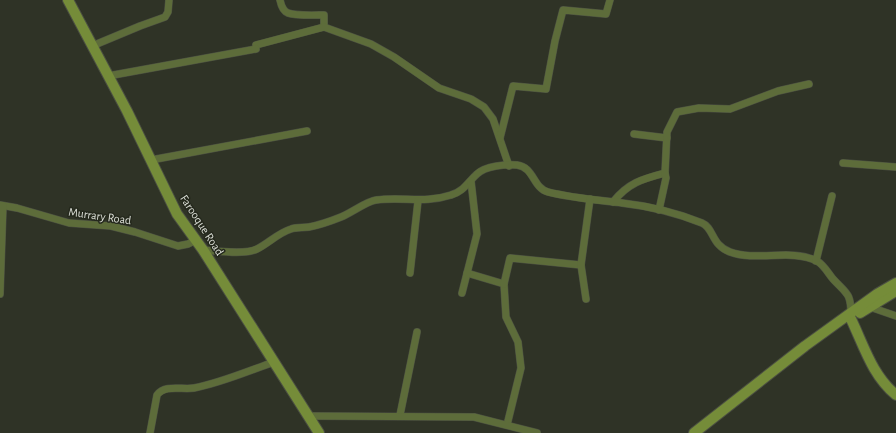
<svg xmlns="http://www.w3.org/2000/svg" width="896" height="433" font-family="'Alegreya Sans',sans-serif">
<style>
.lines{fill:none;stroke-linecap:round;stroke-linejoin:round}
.street-casing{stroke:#4b4f42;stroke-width:8}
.secondary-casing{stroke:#4b4f42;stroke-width:12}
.street{stroke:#5d6c3a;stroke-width:7}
.secondary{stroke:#758c39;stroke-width:10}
.labels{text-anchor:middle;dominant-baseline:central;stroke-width:3;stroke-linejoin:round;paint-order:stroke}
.street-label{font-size:12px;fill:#dcdfd7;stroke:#25291d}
</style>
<rect width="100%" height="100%" fill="#2f3326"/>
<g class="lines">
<defs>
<g id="street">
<path d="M280,0c1,5 3,11 8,13 7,3 28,2 36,2v12"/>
<path d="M256,45l68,-18 47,17 23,13 45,31 32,11 13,8 9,12 16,47"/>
<path d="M92,46l48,-20 25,-9 3,-5 1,-12"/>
<path d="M108,76l148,-27"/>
<path d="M634,134l33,4"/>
<path d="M500,138l13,-52 33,3 9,-48 8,-31 43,4 4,-14"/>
<path d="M151,160l156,-29"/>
<path d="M843,163l53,4"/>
<path d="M613,202c15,-19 29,-23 52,-29"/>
<path d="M0,205l17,3 52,15 42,3 24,6 43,14 10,-2 8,-4"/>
<path d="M659,210l7,-32 -1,-5 2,-41 10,-20 22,-4 31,1 48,-18 31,-7"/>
<path d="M203,250c15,1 42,5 54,-1 12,-6 21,-16 34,-20 6,-2 12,-1 18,-2 11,-2 22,-6 32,-10 10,-4 26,-16 35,-17 26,-4 48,4 75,-5 12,-3 17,-13 26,-21 8,-8 29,-10 40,-9 17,2 16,23 31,27 24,6 49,8 74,11 27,3 55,10 80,20 12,5 9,22 28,29 27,10 61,-4 87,9 7,4 11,12 16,18 14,15 18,14 18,36"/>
<path d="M816,261l16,-65"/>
<path d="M410,273l8,-72"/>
<path d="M467,273l37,11 2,33 12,25 3,26 -14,57"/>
<path d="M504,284l6,-26 71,7"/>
<path d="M462,293l15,-59 -6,-53"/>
<path d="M0,294l3,-88"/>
<path d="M586,299l-5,-34 9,-66"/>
<path d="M870,307l26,9"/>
<path d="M400,415l17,-83"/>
<path d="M308,416l166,1 63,16"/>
<path d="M150,433l7,-38c8,-11 25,-5 37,-7 27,-5 54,-17 80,-26"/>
</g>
<g id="secondary">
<path d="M68,0l59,111 50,103 26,36 116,183"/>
<path d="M860,313l36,-22"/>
<path d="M851,319c13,27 21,56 45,76"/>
<path d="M694,433l111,-87 72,-52 19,-11"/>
</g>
</defs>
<use href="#street" class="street-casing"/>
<use href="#secondary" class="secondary-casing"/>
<use href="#street" class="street"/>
<use href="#secondary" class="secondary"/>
</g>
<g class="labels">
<g class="street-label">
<text transform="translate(100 216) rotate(8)">Murrary Road</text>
<text transform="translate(202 225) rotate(57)">Farooque Road</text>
</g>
</g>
</svg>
